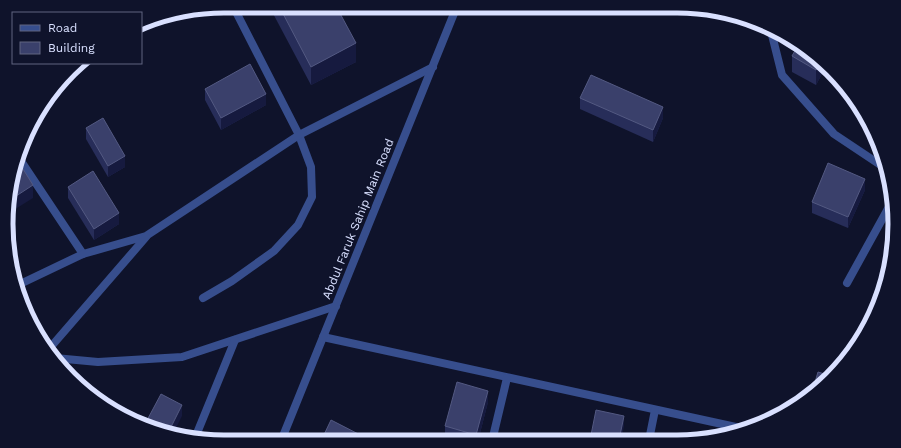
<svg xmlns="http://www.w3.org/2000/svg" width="901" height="448" font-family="'Work Sans',sans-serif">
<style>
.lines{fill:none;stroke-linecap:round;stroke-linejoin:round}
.service{stroke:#374e8d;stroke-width:8}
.minor{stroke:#374e8d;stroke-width:8}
.tertiary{stroke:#374e8d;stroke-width:8}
.wall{fill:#272d59}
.shaded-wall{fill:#161a3f}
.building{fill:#3a406b;stroke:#535982}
.labels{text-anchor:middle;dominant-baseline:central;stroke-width:3;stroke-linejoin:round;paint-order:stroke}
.street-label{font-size:12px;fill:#d9e0ff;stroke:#0f132b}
.rim{fill:none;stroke:#d9e0ff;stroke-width:5}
</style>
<rect width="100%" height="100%" fill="#0f132b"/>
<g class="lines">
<g class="service">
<path d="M770,27l12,48 52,59 51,34"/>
<path d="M847,283l43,-78"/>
<path d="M203,298l29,-17 42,-30 24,-26 14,-28 -1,-30 -12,-32"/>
</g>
<g class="minor">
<path d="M233,6l66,129"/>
<path d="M19,158l64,96"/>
<path d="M18,285l65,-31 63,-18 153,-101 134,-68"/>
<path d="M323,337l422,92"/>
<path d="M49,349l97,-112"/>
<path d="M55,358l43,4 84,-5 154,-51"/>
<path d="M195,438l40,-98"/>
<path d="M649,440l6,-30"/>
<path d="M492,441l15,-63"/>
</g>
<path class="tertiary" d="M281,441l176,-435"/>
</g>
<g class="wall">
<path d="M269,6h67l20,56 -45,23z"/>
<path d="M780,34l9,7 -9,-5z"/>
<path d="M797,47l28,21 -9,17 -24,-13v-16z"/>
<path d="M205,89l61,16 -45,25 -16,-30z"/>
<path d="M580,98l83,20 -10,24 -73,-33z"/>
<path d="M86,128l39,39 -17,10 -22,-38z"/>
<path d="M68,187l51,37 -25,16 -26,-42z"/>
<path d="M865,190l-17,38 -36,-15v-11z"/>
<path d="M488,402l-10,39h-21l-12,-3v-12z"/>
</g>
<g class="shaded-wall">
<path d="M356,43v19l-45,23v-18z"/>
<path d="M820,64l5,4 -9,17v-15z"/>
<path d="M266,94v11l-45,25v-12z"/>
<path d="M663,107v11l-10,24v-12z"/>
<path d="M125,156v11l-17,10v-11z"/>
<path d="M865,179v11l-17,38v-11z"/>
<path d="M33,185v13l-24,15 1,-13z"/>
<path d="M119,213v11l-25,16v-11z"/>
<path d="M488,391v11l-10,39h-2v-6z"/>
<path d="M104,397v6l-2,-2z"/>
<path d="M182,405v11l-8,16 -5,-1z"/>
<path d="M624,416v11l-3,13h-2z"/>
</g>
<g class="building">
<path d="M279,6h57l20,37 -45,24z"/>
<path d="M797,47l23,17 -4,6 -24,-14z"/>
<path d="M250,64l16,30 -45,24 -16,-29z"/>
<path d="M591,75l72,32 -10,23 -73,-32z"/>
<path d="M103,118l22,38 -17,10 -22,-38z"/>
<path d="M18,161l15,24 -23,15v-19z"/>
<path d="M828,163l37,16 -17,38 -36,-15z"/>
<path d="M93,171l26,42 -25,16 -26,-42z"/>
<path d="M818,372l13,4 -20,20z"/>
<path d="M75,378l29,19 -2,4 -28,-20z"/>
<path d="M457,382l31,9 -12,44 -31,-9z"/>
<path d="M161,394l21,11 -13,26 -24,-7z"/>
<path d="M596,410l28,6 -5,24h-29z"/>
<path d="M331,420l41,21h-51z"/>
</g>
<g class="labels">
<g class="street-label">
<text transform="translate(358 219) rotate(-68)">Abdul Faruk Sahip Main Road</text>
</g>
</g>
<path d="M0 0H901V448H0ZM224 13H677A211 211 0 0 1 888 224V224A211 211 0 0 1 677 435H224A211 211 0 0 1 13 224V224A211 211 0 0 1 224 13Z" fill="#0f132b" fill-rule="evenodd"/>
<path class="rim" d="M224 13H677A211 211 0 0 1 888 224V224A211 211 0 0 1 677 435H224A211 211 0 0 1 13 224V224A211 211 0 0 1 224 13Z"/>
<rect x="12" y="12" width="130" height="52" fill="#0f132b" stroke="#606580"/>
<rect x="20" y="25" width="20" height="6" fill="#374e8d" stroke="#606580"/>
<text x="48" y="32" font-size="12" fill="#d9e0ff">Road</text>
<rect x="20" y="42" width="20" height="12" fill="#3a406b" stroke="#606580"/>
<text x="48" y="52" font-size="12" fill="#d9e0ff">Building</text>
</svg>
